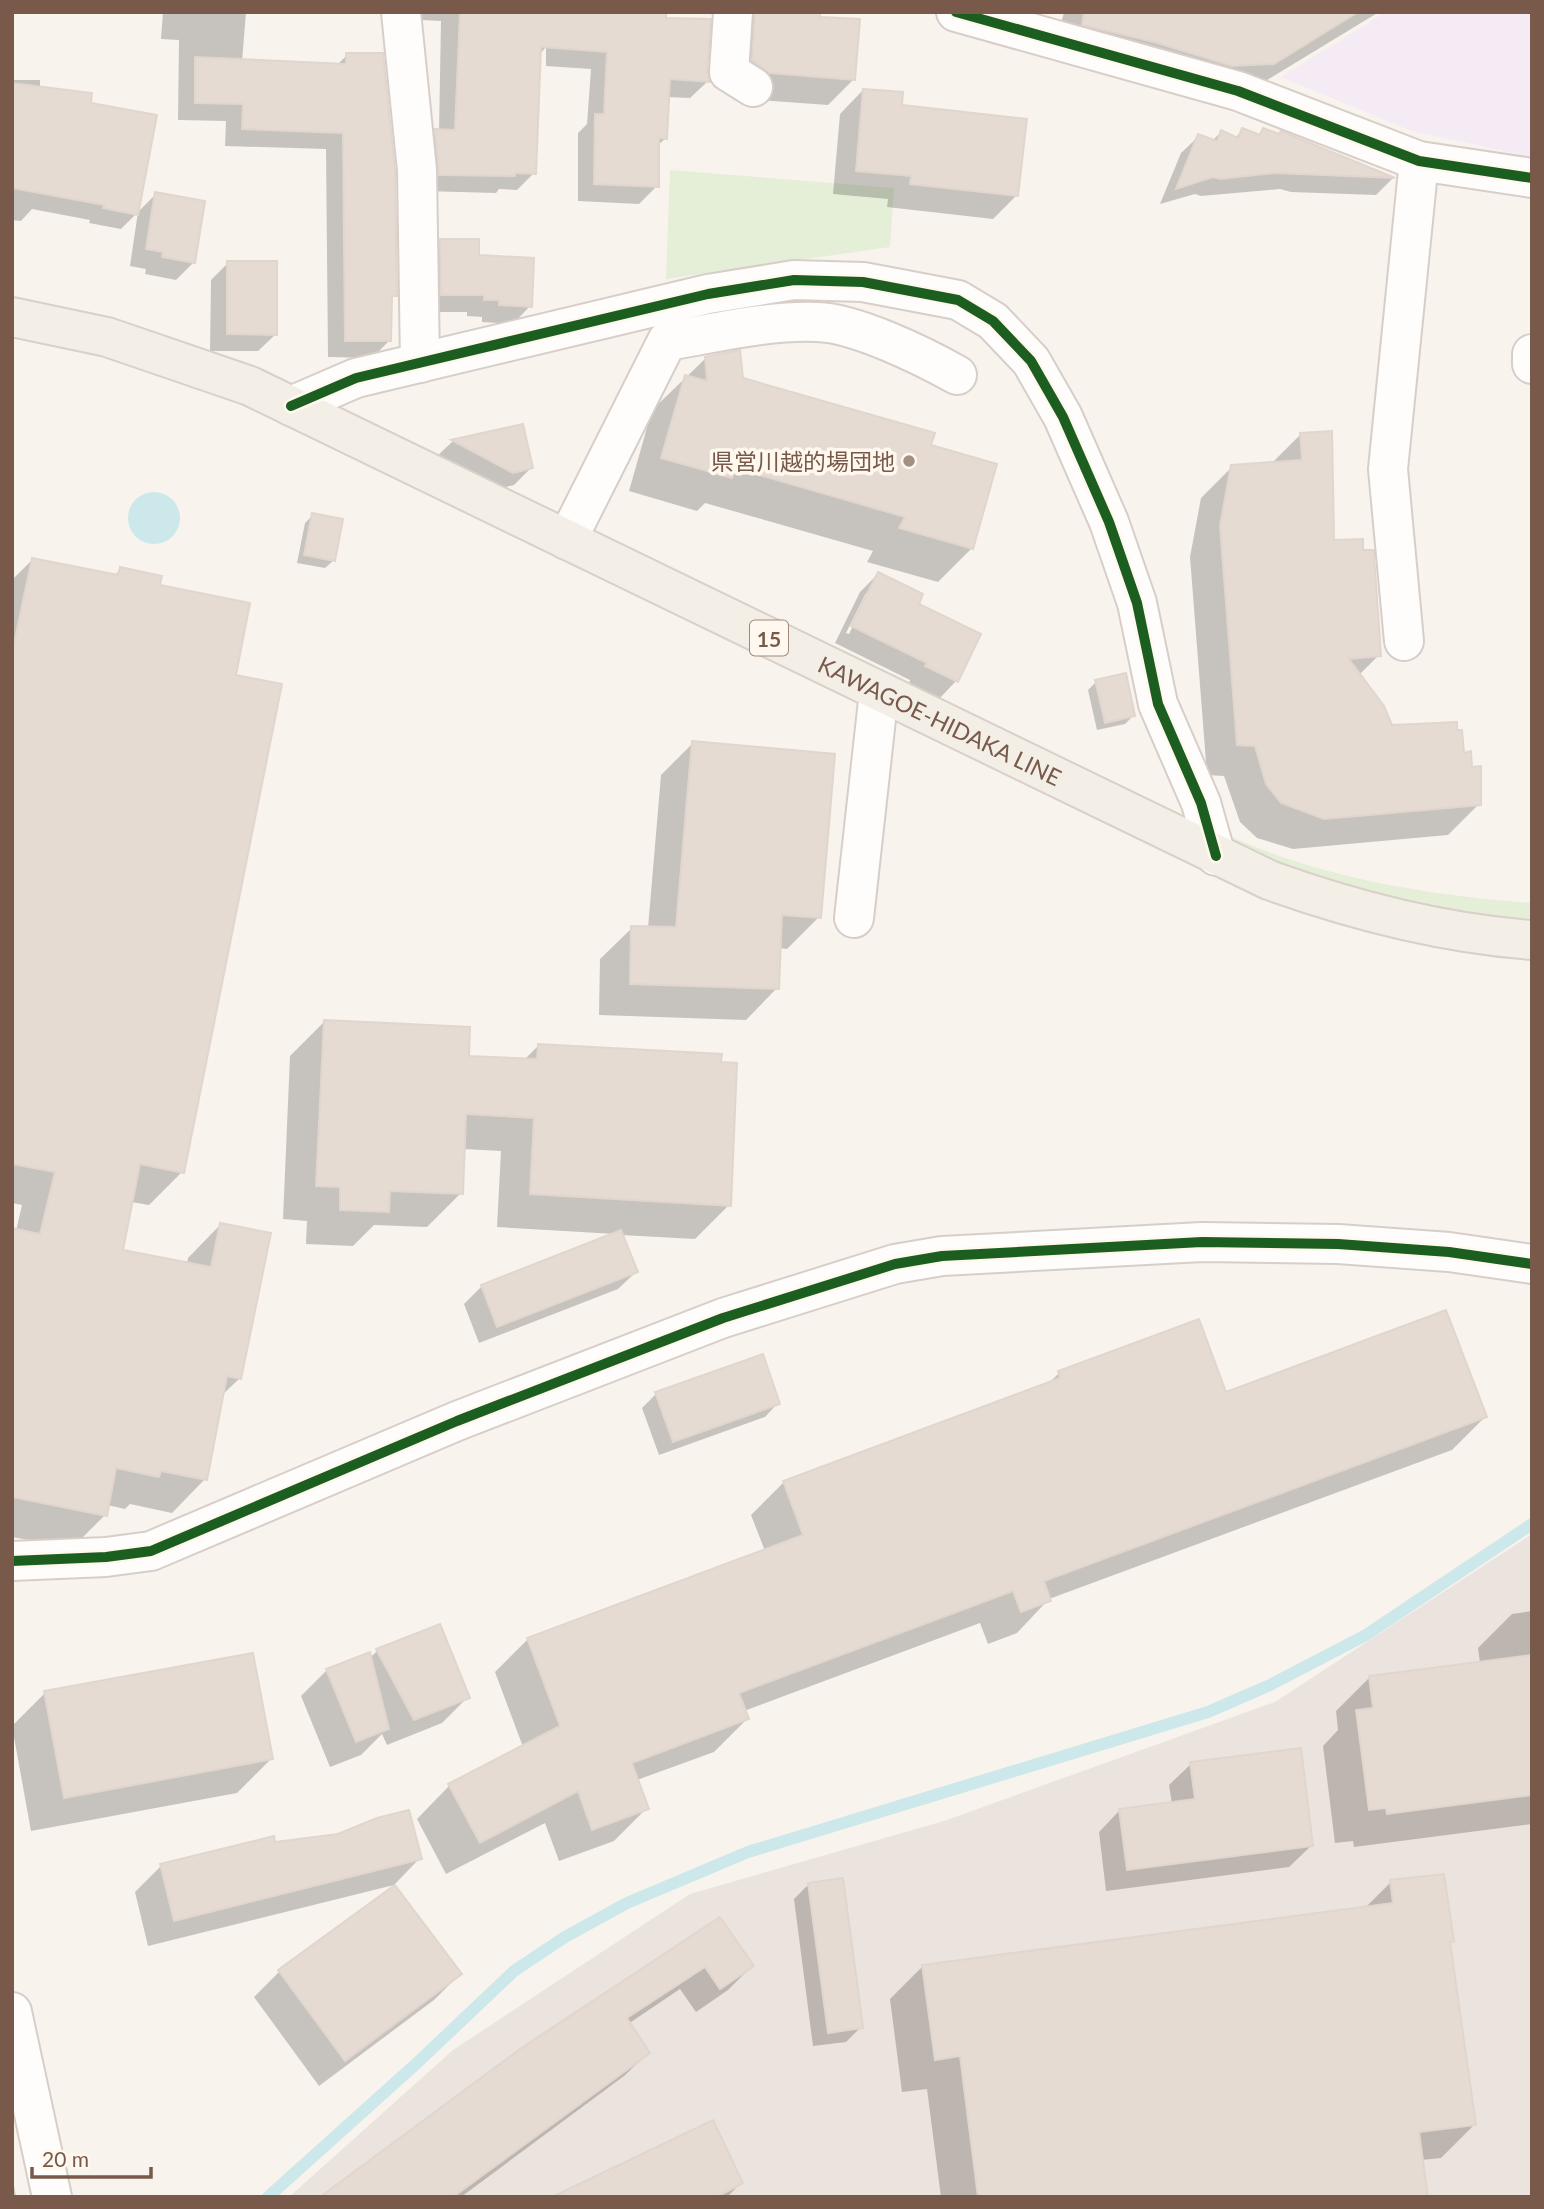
<svg xmlns="http://www.w3.org/2000/svg" width="1544" height="2209" font-family="Lato,'Noto Sans JP',sans-serif">
<style>
.industrial{fill:#ebe3dd}
.education{fill:#f4ebf4}
.green{fill:#e5efd7}
.water{fill:#cde8ea}
.shadow{fill:#0003;fill-rule:evenodd}
.lines{fill:none;stroke-linecap:round;stroke-linejoin:round}
.stream{stroke:#cde8ea;stroke-width:12}
.building{fill:#e5dbd3;stroke:#e1d6ce;stroke-width:2}
.minor-casing{stroke:#d7cec9;stroke-width:42}
.major-casing{stroke:#dad0ca;stroke-width:42}
.minor{stroke:#fefdfc;stroke-width:38}
.major{stroke:#f3eee6;stroke-width:38}
.cycleway-casing{stroke:#fff8ee;stroke-width:15}
.cycleway{stroke:#1b5e20;stroke-width:10}
.poi-dot{fill:#a58f83;stroke:#fff8ee;stroke-width:2.5}
.labels{text-anchor:middle;dominant-baseline:central;stroke-width:7;stroke-linejoin:round;paint-order:stroke}
.shield{fill:#fff8ee;stroke:#a0897b;stroke-width:2}
.shield-label{font-size:21px;font-weight:bold;fill:#78594a}
.poi-label{font-size:23px;fill:#78594a;stroke:#fff8ee;text-anchor:end}
.street-label{font-size:23px;fill:#78594a;stroke:#fff8ee}
</style>
<rect width="100%" height="100%" fill="#f8f3ed"/>
<path class="industrial" d="M1532,1534v663h-1243l164,-147 237,-156 254,-73 331,-119z"/>
<path class="education" d="M1386,12h146v145l-120,-26 -131,-54z"/>
<g class="green">
<path d="M670,170l224,18 -4,59 -224,32z"/>
<path d="M1223,833c97,45 203,62 309,70v16c-104,-2 -204,-37 -300,-74z"/>
</g>
<circle class="water" cx="154" cy="518" r="26"/>
<g class="shadow">
<path d="M163,12h83l-4,50 94,4 11,-11 48,240 -5,5 -1,41 -17,17 -44,-1 -2,-208 -101,-3 1,-25 -48,-1 1,-80 -18,-1z"/>
<path d="M402,12h137l125,7 41,52 3,10 -18,17 -23,-1 -1,41 -9,8v40l-18,18 -61,-3v-68l9,-9 4,-55 -45,-3v-19l-7,8 -5,118 -17,17 -18,-1 -3,4 -73,-2 -4,-43 20,-17 2,-110 -38,-2z"/>
<path d="M1064,12h315l-140,85 -172,-34 -5,-43z"/>
<path d="M755,14l63,4 36,61 -26,26 -85,-6 -14,-59z"/>
<path d="M12,80h28v8l49,16 47,110 20,-20 38,68 -18,18 -31,-6 1,-5 -16,-3 8,-54 -17,17 -32,-6 1,-3 -58,-11 -11,12 -9,-1z"/>
<path d="M863,90l37,17 117,88 -24,24 -106,-12 1,-8 -55,-5 7,-80z"/>
<path d="M1243,130l14,6 6,-6 15,6 3,-3 113,44 -18,18 -85,-3 -11,-3 -79,7 -6,-2 -35,10 21,-51 18,-17 13,5 9,-9 14,6z"/>
<path d="M441,240l36,17 53,49 -17,18 -31,-2v-5l-15,-1v-4h-43l-1,-54z"/>
<path d="M228,263l48,71 -18,17h-48l1,-71z"/>
<path d="M706,358l35,22 188,66 43,102 -34,34 -71,-20 6,-11 -168,-48 -8,8 -68,-20 23,-81z"/>
<path d="M522,426l9,42 -17,17 -20,5 -59,-32 17,-16z"/>
<path d="M1301,434l32,108 46,113 -20,20 32,52 71,28 8,14 9,-1v36l-31,31 -155,14 -36,-11 -17,-16 -16,-46 -17,-1 -17,-218 11,-59 31,-31 39,-3z"/>
<path d="M313,515l21,45 -9,8 -28,-5 8,-40z"/>
<path d="M32,560l82,16 7,-7 37,18 76,89 -52,496 -33,33 -18,-3 -10,49 66,13 1,-6 33,-34 19,154 -19,18 -16,83 -33,34 -42,-9 -5,5 -18,-4 -2,10 -33,33 -60,-11v-307l4,1 6,-26 -10,-2v-623z"/>
<path d="M878,574l38,31 63,30 -23,46 -17,18 -30,-15 1,-4 -75,-37 25,-51zM866,593h3l-20,41 -3,-1z"/>
<path d="M1096,682l37,34 -8,8 -28,6 -9,-40z"/>
<path d="M693,743l126,174 -32,32 -8,-1 -2,40 -31,32 -147,-5 1,-56 32,-31h16l13,-153z"/>
<path d="M324,1022l143,36 57,2 14,-14 191,159 -34,34 -74,-4 15,37 -18,17 -139,54 -15,-39 18,-18 133,-52 -118,-7 4,-76 -38,-2 -2,44 -34,34 -53,-2 -21,21 -47,-2 1,-23 -24,-2 7,-163z"/>
<path d="M762,1356l16,47 -13,14 -106,38 -17,-47 14,-14z"/>
<path d="M1059,1373l166,21 260,23 -33,33 -403,149 -32,34 -29,11 -8,-21 -236,88 3,8 -33,33 -77,28 10,28 -33,33 -55,20 -14,-38 -99,51 -29,-55 32,-33 74,-39 -28,-75 33,-33 237,-88 -14,-36 33,-33 263,-97z"/>
<path d="M1532,1611v213l-178,23 -1,-6 -18,2 -12,-97 15,-16 -2,-19 34,-34 110,-14 -2,-15 34,-34z"/>
<path d="M439,1627l29,70 -26,26 -55,22 -5,-11 -21,21 -31,12 -29,-71 26,-26 42,-11 8,-8z"/>
<path d="M45,1693l226,66 -34,34 -206,38 -19,-105z"/>
<path d="M1191,1764l120,82 -22,21 -183,24 -7,-59 21,-22 52,-6 -3,-19z"/>
<path d="M274,1844l146,14 -26,27 -246,61 -13,-54 26,-26z"/>
<path d="M1391,1882l61,59 -3,3 25,181 -33,33 -20,2 5,37h-485l-14,-108 -25,3 -12,-93 33,-33 441,-57z"/>
<path d="M809,1884l52,143 -15,15 -33,4 -19,-147z"/>
<path d="M720,1919l32,47 -24,24 -32,22 -16,-23 -52,35 20,29 -24,23 -163,121h-139z"/>
<path d="M280,1971l180,3 -26,26 -115,86 -65,-89z"/>
<path d="M12,2173l4,24h-4z"/>
<path d="M741,2183l-14,14h-171z"/>
</g>
<g class="lines">
<path class="stream" d="M268,2197l149,-134 97,-92 51,-34 62,-34 121,-51 460,-140 62,-27 96,-50 166,-111"/>
</g>
<g class="building">
<path d="M460,12h206v6l45,1 -4,52 3,11 -40,-3 -3,60 -8,-1v49l-65,-3 1,-70h9l3,-62 -66,-5 -5,127 -21,-1v3l-76,-1 -4,-46 20,1z"/>
<path d="M755,12h65v5l40,2 -5,61 -86,-7 -17,-13z"/>
<path d="M1084,12h274l-84,52 -42,2 -78,-24 -72,-17z"/>
<path d="M346,53h37l12,118 2,125h-5l-1,45h-46l-2,-208 -101,-4 1,-25 -48,-1v-46l151,7z"/>
<path d="M12,83l80,10 -1,10 66,12 -19,100 -35,-7 1,-3 -92,-17z"/>
<path d="M863,89l40,3 -1,13 125,14 -9,77 -108,-12 1,-8 -55,-5z"/>
<path d="M1242,128l18,7 3,-7 16,6 2,-3 114,47 -120,-5 -55,6 -7,-2 -37,12 22,-55 19,7 4,-11 17,8z"/>
<path d="M155,192l50,9 -10,62 -33,-6 1,-5 -17,-3z"/>
<path d="M440,239h39v16l55,3 -2,49 -33,-2v-5h-15v-5h-43z"/>
<path d="M227,261h50v74l-50,-1z"/>
<path d="M740,350l3,28 192,55 -4,12 66,19 -24,85 -74,-21 6,-11 -170,-49 -3,10 -71,-20 24,-83 22,6 -2,-24z"/>
<path d="M523,424l10,44 -20,5 -62,-33z"/>
<path d="M1332,431l2,109 29,-1v11h11v5l7,101 -32,3 35,47 8,19 65,-3v8h5l2,23 7,-2 1,16 9,-1v39l-157,14 -43,-16 -15,-19 -11,-38 -18,-1 -17,-219 11,-61 71,-5 -2,-27z"/>
<path d="M312,513l31,6 -8,42 -31,-6z"/>
<path d="M32,558l86,17 2,-8 42,9 -2,9 90,18 -14,72 46,9 -98,489 -44,-9 -17,86 88,17 9,-44 51,10 -30,146 -14,-3 -20,104 -46,-9 -2,6 -43,-9 -9,48 -95,-19v-269l28,6 15,-62 -43,-8v-511z"/>
<path d="M878,572l45,22 -4,10 62,30 -23,48 -33,-16 2,-3 -76,-37z"/>
<path d="M1126,673l9,43 -30,7 -10,-43z"/>
<path d="M692,741l143,13 -14,164 -39,-3 -3,74 -149,-5 1,-58 45,1z"/>
<path d="M324,1020l146,7 -1,29 68,3 1,-15 184,10 -1,8 16,1 -6,143 -201,-12 4,-76 -68,-4 -3,80 -73,-3 -1,21 -49,-2v-23l-24,-1z"/>
<path d="M621,1230l17,42 -141,55 -16,-42z"/>
<path d="M1446,1310l41,107 -443,164 7,20 -30,11 -8,-21 -274,102 10,26 -117,44 17,46 -57,21 -14,-39 -98,52 -32,-59 112,-58 -33,-88 276,-103 -20,-54 277,-103 -2,-7 141,-52 27,73z"/>
<path d="M763,1354l17,50 -107,38 -18,-50z"/>
<path d="M440,1624l30,74 -56,22 -38,-71z"/>
<path d="M370,1652l19,77 -33,13 -30,-73z"/>
<path d="M253,1653l20,106 -209,39 -20,-107z"/>
<path d="M1532,1655v140l-145,19 -1,-6 -17,2 -13,-100 17,-2 -4,-32z"/>
<path d="M1301,1748l12,98 -186,24 -8,-61 76,-10 -5,-37z"/>
<path d="M409,1810l13,49 -248,62 -14,-57 114,-28 1,6 63,-8 39,-16z"/>
<path d="M1444,1874l10,68h-4l26,183 -57,7 9,65h-450l-18,-141 -25,4 -13,-95 471,-62 -3,-23z"/>
<path d="M843,1878l20,150 -35,5 -20,-150z"/>
<path d="M395,1885l67,89 -117,87 -67,-91z"/>
<path d="M720,1917l34,49 -34,23 -15,-22 -78,51 23,35 -197,144h-133l203,-150z"/>
<path d="M713,2120l30,63 -26,14h-165z"/>
</g>
<g class="lines">
<defs>
<g id="minor">
<path d="M401,12l16,158 3,193"/>
<path d="M733,12l-4,60 24,15"/>
<path d="M956,12l282,79 181,70 113,17"/>
<path d="M1532,354v10"/>
<path d="M291,406l65,-28 352,-84 86,-14 69,2 95,18 35,21 38,40 32,56 46,105 28,81 21,101 43,99 15,53"/>
<path d="M567,540l100,-199c49,-8 100,-21 150,-19 39,1 106,34 140,53"/>
<path d="M1404,641l-16,-172 31,-308"/>
<path d="M854,918l25,-226"/>
<path d="M12,1561l94,-4 45,-6 306,-130 266,-103 172,-54 47,-8 260,-14 136,2 111,8 83,12"/>
<path d="M12,2012l40,185"/>
</g>
<g id="major">
<path id="s1" d="M12,317l95,20 143,49 1019,494c86,31 172,53 263,60"/>
</g>
</defs>
<use href="#minor" class="minor-casing"/>
<use href="#major" class="major-casing"/>
<use href="#minor" class="minor"/>
<use href="#major" class="major"/>
<defs>
<g id="cycleway">
<path d="M956,12l282,79 181,70 113,17"/>
<path d="M291,406l65,-28 352,-84 86,-14 69,2 95,18 35,21 38,40 32,56 46,105 28,81 21,101 43,99 15,53"/>
<path d="M12,1561l94,-4 45,-6 306,-130 266,-103 172,-54 47,-8 260,-14 136,2 111,8 83,12"/>
</g>
</defs>
<use href="#cycleway" class="cycleway-casing"/>
<use href="#cycleway" class="cycleway"/>
</g>
<circle class="poi-dot" cx="909" cy="461" r="7"/>
<g class="labels">
<rect class="shield" x="750" y="620.5" width="38" height="35" rx="5"/>
<g class="shield-label">
<text x="769" y="638">15</text>
</g>
<g class="poi-label">
<text x="895" y="461">県営川越的場団地</text>
</g>
<g class="street-label">
<text stroke="none"><textPath href="#s1" startOffset="1015">KAWAGOE-HIDAKA LINE</textPath></text>
</g>
</g>
<rect width="1544" height="2209" fill="none" stroke="#78594a" stroke-width="28"/>
<path d="M32 2167v10h119v-10" fill="none" stroke="#78594a" stroke-width="3.5"/>
<text x="42" y="2167" font-size="21" fill="#78594a" stroke="#fff8ee" stroke-width="5" paint-order="stroke">20 m</text>
</svg>
